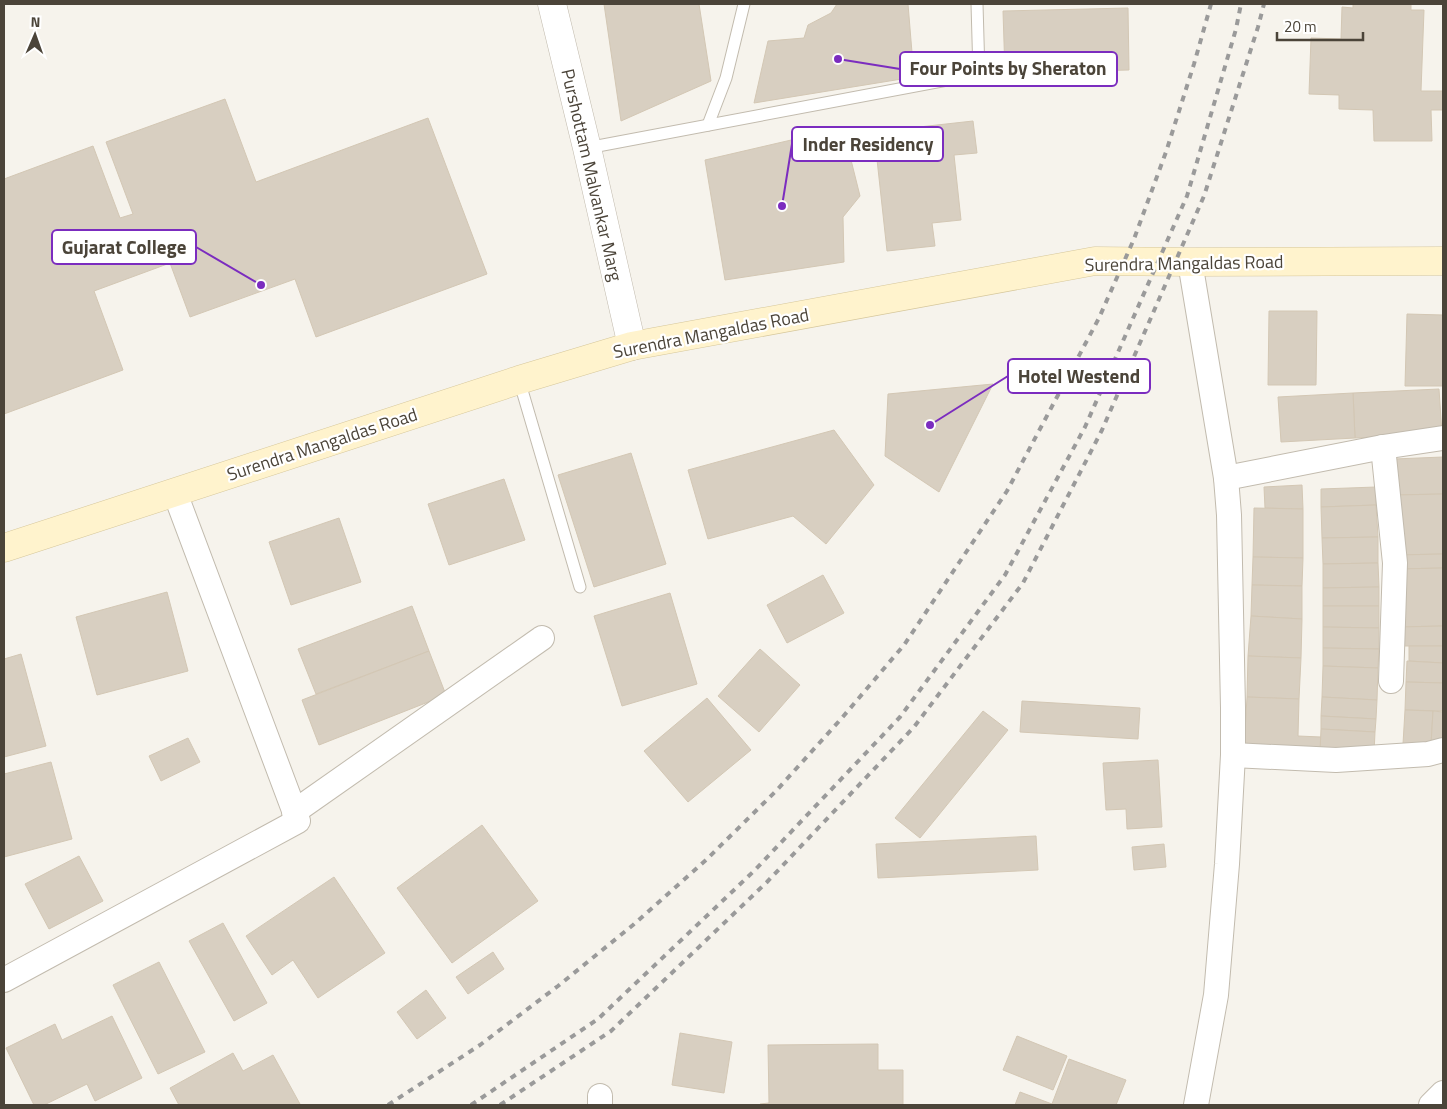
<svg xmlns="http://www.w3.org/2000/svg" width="1447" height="1109" font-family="'Titillium Web',sans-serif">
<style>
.building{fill:#d8cfc1;stroke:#d3c7b4}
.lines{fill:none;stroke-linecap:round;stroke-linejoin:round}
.service-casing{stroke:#c2bbae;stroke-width:13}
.minor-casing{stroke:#c2bbae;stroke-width:26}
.tertiary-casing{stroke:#c2bbae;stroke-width:29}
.secondary-casing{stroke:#d6c79b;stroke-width:29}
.service{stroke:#fff;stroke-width:11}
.minor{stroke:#fff;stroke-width:24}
.tertiary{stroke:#fff;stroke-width:28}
.secondary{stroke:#fff3cd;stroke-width:28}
.rail{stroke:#9a9a9a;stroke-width:4;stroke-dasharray:6 6;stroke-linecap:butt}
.labels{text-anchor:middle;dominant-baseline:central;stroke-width:4.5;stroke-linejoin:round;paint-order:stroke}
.street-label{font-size:18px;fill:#4b4439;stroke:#fff}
.leader{fill:none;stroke:#7b2cbf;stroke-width:2}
.callout-dot{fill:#7b2cbf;stroke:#fff;stroke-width:2}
.callout{fill:#fff;stroke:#7b2cbf;stroke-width:2}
.callout-label{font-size:19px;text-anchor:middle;font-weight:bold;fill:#4b4439}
</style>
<rect width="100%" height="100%" fill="#f6f3ec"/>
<g class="building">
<path d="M604,4h95l12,77 -90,40z"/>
<path d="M837,4h71l6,73 -160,26 14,-62 36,-3 4,-13 23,-12z"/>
<path d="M1353,4h58v6h13l-3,81h22v19h-12l1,31h-58l-1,-31 -34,-1v-14l-30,-1 2,-56 30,1 1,-32 11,1z"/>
<path d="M1128,8l1,62 -124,3 -2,-62z"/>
<path d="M225,99l31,83 172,-64 59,156 -171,63 -21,-58 -105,38 -20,-54 -76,28 29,79 -119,44v-235l89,-33 27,72 13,-4 -27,-72z"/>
<path d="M973,121l4,32 -23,2 7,65 -29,3 3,23 -48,5 -13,-119z"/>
<path d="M843,128l17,68 -17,21 1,45 -119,18 -20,-120z"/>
<path d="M1269,311h48l-1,74h-48z"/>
<path d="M1407,314l36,1v71h-38z"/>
<path d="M993,384l-54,108 -54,-36 3,-62z"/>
<path d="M1439,389l3,45 -87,4 -2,-45z"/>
<path d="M1353,393l2,45 -74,4 -3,-45z"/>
<path d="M834,430l40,55 -48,59 -33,-28 -85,23 -20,-69z"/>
<path d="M631,453l35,111 -72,23 -36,-112z"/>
<path d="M1443,457v37l-48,1 -1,-36z"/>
<path d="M504,479l21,61 -76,25 -21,-61z"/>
<path d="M1302,485l1,24 -38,-1 -1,-21z"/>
<path d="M1376,487v18l-55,2v-18z"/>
<path d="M1443,494v60l-46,1 -2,-60z"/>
<path d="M1376,505l2,32 -56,1 -1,-31z"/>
<path d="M1254,508l49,1v49l-50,-1z"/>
<path d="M339,518l22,64 -70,23 -22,-63z"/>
<path d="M1378,537v26l-55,1 -1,-26z"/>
<path d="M1443,554v14l-45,1 -1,-14z"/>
<path d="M1253,557l50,1 -1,28 -50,-1z"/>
<path d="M1378,563l1,24 -56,1v-24z"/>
<path d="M1443,568v58l-44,1 -1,-58z"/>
<path d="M823,575l21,38 -57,30 -20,-38z"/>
<path d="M1252,585l50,1v33l-51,-3z"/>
<path d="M1379,587v19h-56v-18z"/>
<path d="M167,592l21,79 -91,24 -21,-78z"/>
<path d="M670,593l27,91 -75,22 -28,-90z"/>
<path d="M412,606l17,45 -113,43 -18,-45z"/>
<path d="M1323,606h56v22l-56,-1z"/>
<path d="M1251,616l51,3 -1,39 -53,-2z"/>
<path d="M1443,626v20h-44v-19z"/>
<path d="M1323,627l56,1v21l-56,-1z"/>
<path d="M1409,646h34v17l-34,-2z"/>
<path d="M1323,648l56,1 -1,19 -55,-2z"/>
<path d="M760,649l40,36 -41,47 -41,-36z"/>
<path d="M429,651l17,44 -127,50 -17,-45z"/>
<path d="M21,654l25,92 -42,11v-98z"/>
<path d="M1248,656l53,2 -2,41 -52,-2z"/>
<path d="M1407,661l36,2v20l-37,-1z"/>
<path d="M1323,666l55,2 -1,32 -55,-3z"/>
<path d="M1406,682l37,1v28l-38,-1z"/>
<path d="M1247,697l52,2 -1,37 23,1 -1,15 -76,-4z"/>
<path d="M1322,697l55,3 -1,19 -55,-3z"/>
<path d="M707,698l44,52 -63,52 -44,-51z"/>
<path d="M1022,701l118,7 -2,31 -118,-7z"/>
<path d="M1405,710l28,1 -2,34 -28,-1z"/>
<path d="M983,711l25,19 -88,108 -25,-20z"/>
<path d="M1433,711l10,1v34l-12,-1z"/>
<path d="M1321,716l55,3 -1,13 -54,-3z"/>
<path d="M1321,729l54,3 -1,21 -54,-1z"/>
<path d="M188,738l12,24 -39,19 -12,-25z"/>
<path d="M1158,760l4,67 -35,2 -1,-20 -20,1 -3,-47z"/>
<path d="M51,762l21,77 -68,18v-83z"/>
<path d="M482,825l56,76 -86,62 -55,-75z"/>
<path d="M1036,836l2,34 -160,8 -2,-34z"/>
<path d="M1164,844l2,23 -32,3 -2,-23z"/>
<path d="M79,856l24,45 -54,28 -24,-45z"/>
<path d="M334,877l51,76 -67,45 -25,-38 -21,15 -26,-39z"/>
<path d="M223,923l44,80 -33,18 -45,-80z"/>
<path d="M493,952l11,17 -36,25 -12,-17z"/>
<path d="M159,962l46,90 -47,22 -45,-89z"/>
<path d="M426,990l20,28 -29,21 -20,-27z"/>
<path d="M112,1016l30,62 -47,23 -8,-17 -43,21h-10l-28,-57 49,-24 7,16z"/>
<path d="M680,1033l52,9 -8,51 -52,-8z"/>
<path d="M1017,1036l50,20 -14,34 -50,-20z"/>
<path d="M878,1044v26h25v35h-143v-1l9,-1 -1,-58z"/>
<path d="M233,1053l10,18 30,-16 27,49 -3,1h-118l-9,-17z"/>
<path d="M1069,1059l57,21 -10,25h-101l5,-13 32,12z"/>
</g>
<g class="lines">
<defs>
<g id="service">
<path d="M708,125l18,-47 18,-74"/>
<path d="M587,148l392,-74 -2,-70"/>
<path d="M519,380l61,207"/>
</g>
<g id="minor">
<path d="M1190,262l36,216 3,37 4,193v47l-6,109 -11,131 -20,110"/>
<path d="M1383,447l12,116 -4,118"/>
<path d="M1226,478l157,-31 60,-9"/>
<path d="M1233,755l103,5 92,-6 15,-4"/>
<path d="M294,812l248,-174"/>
<path d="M4,980l294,-159 -123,-328"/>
<path d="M600,1105v-9"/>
<path d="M1431,1105l12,-12"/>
</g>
<path id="tertiary" d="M552,4l35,144 45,198"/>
<path id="secondary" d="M4,548l515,-168 113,-34 463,-85 95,1 253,-1"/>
</defs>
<use href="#service" class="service-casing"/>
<use href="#minor" class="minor-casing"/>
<use href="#tertiary" class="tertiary-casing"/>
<use href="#secondary" class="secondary-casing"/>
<use href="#service" class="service"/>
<use href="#minor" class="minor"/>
<use href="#tertiary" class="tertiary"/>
<use href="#secondary" class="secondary"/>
<g class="rail">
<path d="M388,1105l92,-60 78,-59 75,-61 73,-65 70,-69 65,-72 63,-74 103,-154 92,-173 35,-79 32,-87 28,-88 17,-60"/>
<path d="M471,1105l127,-86 156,-148 146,-154 105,-142 80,-148 102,-231 49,-167 5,-25"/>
<path d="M500,1105l111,-74 156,-149 147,-155 109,-144 79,-153 102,-234 54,-169 6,-23"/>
</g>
</g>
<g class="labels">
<g class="street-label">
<text transform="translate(592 175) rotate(77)">Purshottam Malvankar Marg</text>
<text transform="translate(1184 263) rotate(-1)">Surendra Mangaldas Road</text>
<text transform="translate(711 333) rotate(-11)">Surendra Mangaldas Road</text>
<text transform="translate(322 444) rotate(-18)">Surendra Mangaldas Road</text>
</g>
</g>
<path class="leader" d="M838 59L900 69M782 206L792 144M261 285L196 247M930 425L1008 376"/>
<g class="callout-dot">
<circle cx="838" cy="59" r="5"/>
<circle cx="782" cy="206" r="5"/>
<circle cx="261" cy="285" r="5"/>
<circle cx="930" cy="425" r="5"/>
</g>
<g class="callout">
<rect x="900" y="52" width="217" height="34" rx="5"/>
<rect x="792" y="127" width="151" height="34" rx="5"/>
<rect x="52" y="230" width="144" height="34" rx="5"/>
<rect x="1008" y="359" width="142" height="34" rx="5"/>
</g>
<g class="callout-label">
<text x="1008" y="75">Four Points by Sheraton</text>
<text x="868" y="151">Inder Residency</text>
<text x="124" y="254">Gujarat College</text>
<text x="1079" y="383">Hotel Westend</text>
</g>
<rect width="1447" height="1109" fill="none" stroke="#4b4439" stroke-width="10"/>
<g transform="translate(35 35) rotate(2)" stroke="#ffffff" stroke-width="4" paint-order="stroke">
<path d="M0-4L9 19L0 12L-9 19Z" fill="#4b4439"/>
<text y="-8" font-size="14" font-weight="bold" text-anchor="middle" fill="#4b4439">N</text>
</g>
<path d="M1277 32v8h86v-8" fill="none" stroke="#4b4439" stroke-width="2.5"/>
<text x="1284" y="32" font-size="15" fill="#4b4439" stroke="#ffffff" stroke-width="4" paint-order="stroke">20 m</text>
</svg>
